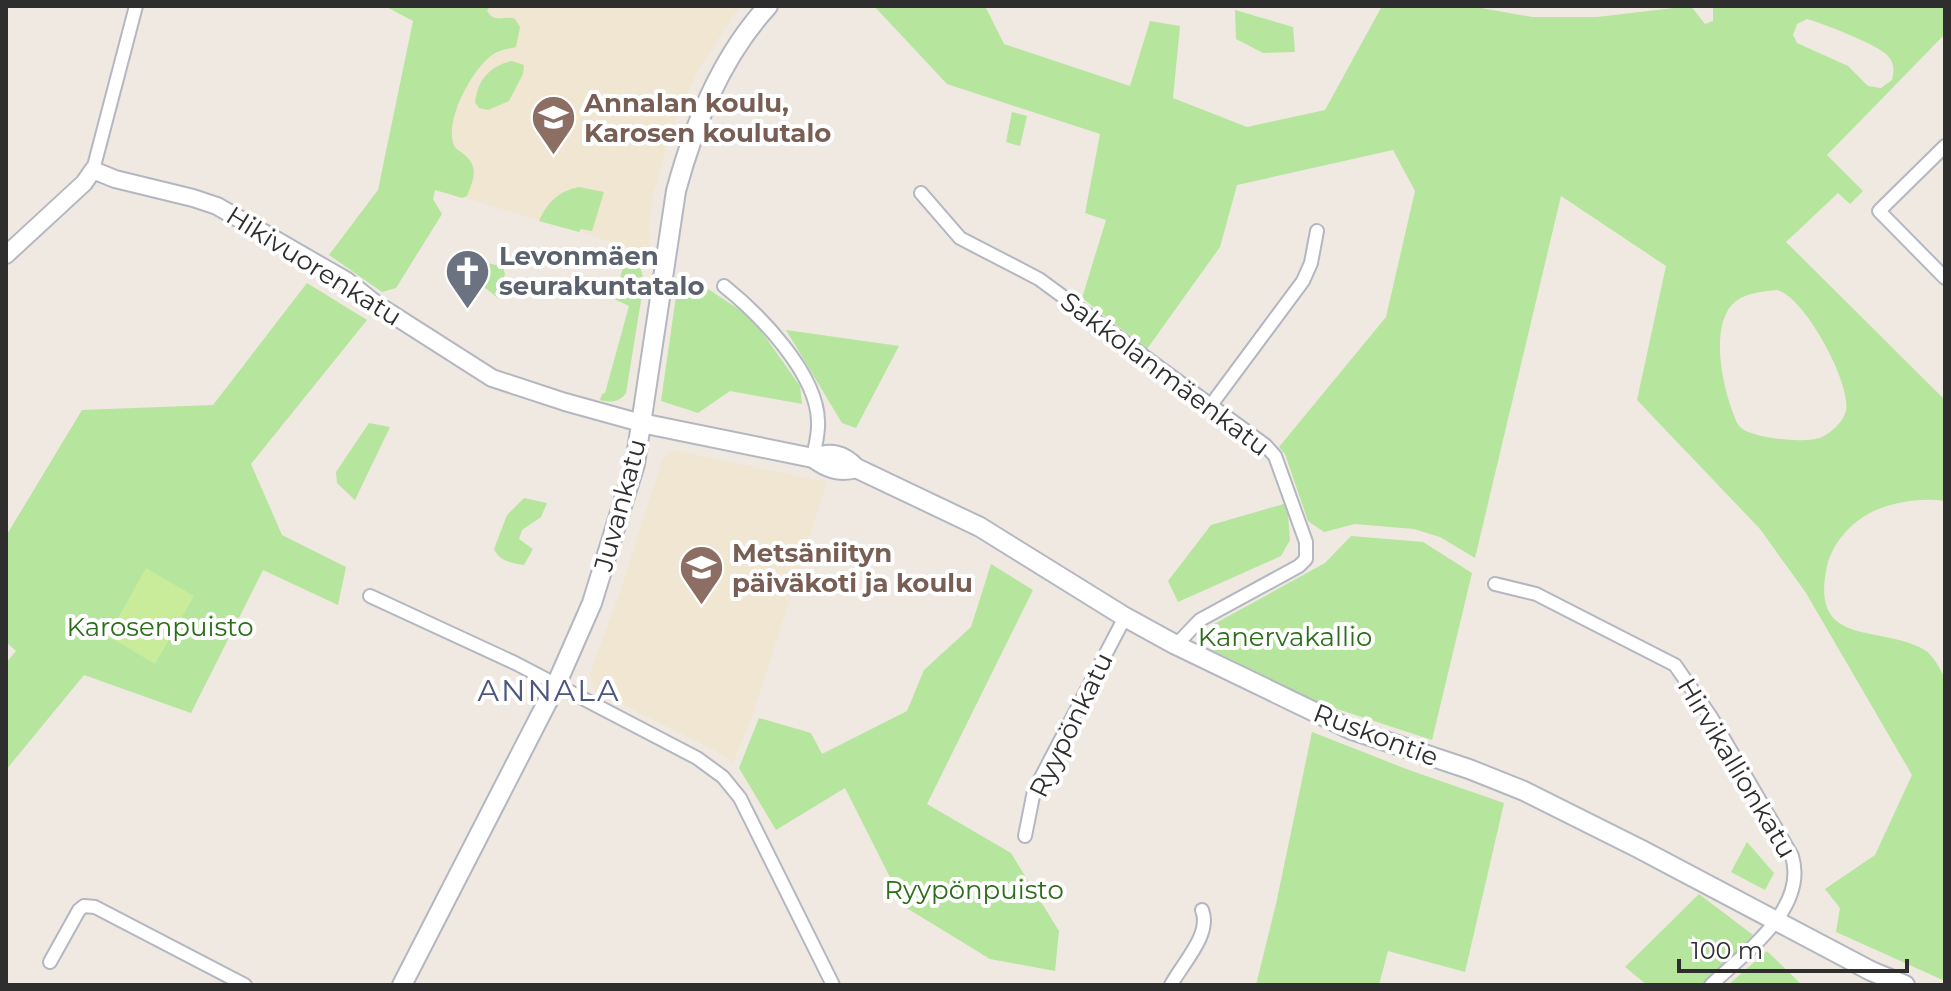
<svg xmlns="http://www.w3.org/2000/svg" width="1951" height="991" font-family="Montserrat,sans-serif">
<style>
.education{fill:#f0e6d1}
.green{fill:#b6e59e;fill-rule:evenodd}
.pitch{fill:#c9ec9a}
.lines{fill:none;stroke-linecap:round;stroke-linejoin:round}
.minor-casing{stroke:#b4b7c1;stroke-width:16}
.tertiary-casing{stroke:#b4b7c1;stroke-width:20}
.secondary-casing{stroke:#b4b7c1;stroke-width:22}
.minor{stroke:#fff;stroke-width:12}
.tertiary{stroke:#fff;stroke-width:16}
.secondary{stroke:#fff;stroke-width:18}
.labels{text-anchor:middle;dominant-baseline:central;stroke-width:8;stroke-linejoin:round;paint-order:stroke}
.education-label{font-size:26px;font-weight:bold;fill:#785e54;stroke:#fff;text-anchor:start}
.worship-label{font-size:26px;font-weight:bold;fill:#5b616d;stroke:#fff;text-anchor:start}
.street-label{font-size:26px;fill:#2e2e2e;stroke:#fff}
.park-label{font-size:26px;fill:#2c6e1b;stroke:#fff}
.quarter-label{font-size:30px;letter-spacing:2px;fill:#4d5680;stroke:#fff}
</style>
<rect width="100%" height="100%" fill="#efe9e1"/>
<g class="education">
<path d="M482,6h258l-41,62 -26,57 -19,67 -5,31 1,26 -4,3 -211,-63z"/>
<path d="M673,450l154,32 -73,229 -21,52 -17,-12 -121,-60 -5,-17 31,-85 42,-131z"/>
</g>
<g class="green">
<path d="M385,6h105l-3,5c8,13 17,4 28,8l5,8 -4,20c-8,2 -17,3 -24,8 -20,15 -46,62 -39,88 2,6 4,6 8,9 18,13 14,25 6,44l-5,2 -27,-8 -2,9 9,15 -46,74 -14,4 -53,-37 49,-65 35,-169z"/>
<path d="M874,6h111l19,38 126,42 20,-65 30,5 -7,72 74,29 78,-17 57,-104h88l62,11h65l94,-11 14,18 8,-3v-15h232v28l-118,121 36,36 -13,13 -12,-11 -52,49 159,158v101c-24,-4 -56,1 -77,13 -21,12 -38,33 -42,57 -14,76 53,54 97,78 11,6 16,19 22,29v303l-109,-49 4,-24 -15,-19 50,-34 37,-80 -106,-182 -46,-64 -123,-129 29,-134 -105,-70 -86,362 -35,-21 -26,-8 -59,-5 -31,8 -16,-11 -23,-67 -6,-7 107,-130 29,-126 -22,-41 -156,35 -17,62 -73,102 -65,-51 24,-78 -21,-7 15,-79 -153,-50zM1807,19c15,4 72,26 81,37 7,8 6,15 4,24l-11,8 -13,-2 -20,-20 -51,-23 -4,-8 4,-11zM1777,290c27,6 75,94 69,121 -3,11 -14,21 -24,26 -15,7 -69,2 -82,-10 -4,-4 -6,-12 -8,-17 -10,-27 -23,-88 4,-109 10,-8 29,-10 41,-11z"/>
<path d="M1235,10l58,17 2,25 -32,1 -27,-14z"/>
<path d="M512,61l12,4 -1,9 -14,27 -21,9 -9,-2 -4,-6c3,-23 15,-36 37,-41z"/>
<path d="M1012,112l15,4 -7,30 -14,-4z"/>
<path d="M579,187l25,5 -12,39 -11,-2 -2,3 -40,-11c8,-19 20,-30 40,-34z"/>
<path d="M625,260l15,6 4,16 -18,111c-6,9 -15,10 -26,7l2,-6 3,-1 24,-87 -15,-7z"/>
<path d="M480,261l23,6 2,7 -7,24 -28,-22z"/>
<path d="M307,283l60,37 -116,144 31,71 64,32 -8,38 -75,-35 -72,143 -107,-38 -78,95v-107l10,-12 -10,-9v-106l76,-126 131,-5z"/>
<path d="M699,283l53,35 48,68 2,18 -72,-13 -32,22 -37,-12 15,-105z"/>
<path d="M786,330l113,16 -43,82 -14,-5z"/>
<path d="M369,423l21,4 -35,73 -18,-17 -1,-11z"/>
<path d="M524,498l23,5 -6,14 -19,13 -3,9 14,10 -9,16c-12,-2 -25,-4 -30,-16l13,-34z"/>
<path d="M1287,503l3,37 -9,16 -103,46 -10,-21 43,-56z"/>
<path d="M1351,536l72,6 49,31 -40,167 -113,-37 -107,-53 -7,-21 120,-66z"/>
<path d="M991,564l42,26 -106,214 84,49 48,78 -4,40 -65,-12 -85,-52 -60,-119 -69,42 -37,-62 20,-50 52,15 11,21 85,-43 17,-41 47,-43z"/>
<path d="M1312,732l97,38 95,33 -39,169 -77,-21 -9,34h-123l20,-81z"/>
<path d="M1747,842l27,31 -9,17 -34,-18z"/>
<path d="M1699,894l54,41 -49,50h-57l-22,-18z"/>
<path d="M1767,951l35,34h-74z"/>
</g>
<path class="pitch" d="M146,568l48,28 -39,68 -47,-28z"/>
<g class="lines">
<defs>
<g id="minor">
<path d="M1945,146l-66,65 66,67"/>
<path d="M93,170l43,-164"/>
<path d="M921,193l39,45 79,41 226,166 10,11 31,86v17l-7,7 -99,54 -24,25"/>
<path d="M724,286c35,28 93,87 94,135 1,12 -3,25 -5,37"/>
<path d="M1211,405l92,-124 8,-18 6,-32"/>
<path d="M1495,584l41,10 139,71 36,52 81,139c16,53 -48,97 -81,129"/>
<path d="M370,596l145,67 182,95 26,19 17,21 93,187"/>
<path d="M1025,836l9,-45 91,-174"/>
<path d="M50,962l29,-52 5,-4 11,1 150,78"/>
<path d="M1171,985c11,-21 41,-51 31,-75"/>
</g>
<path id="tertiary" d="M6,255l78,-72 9,-13 22,9 78,19 24,8 130,75 29,23 116,74 73,24 76,21"/>
<g id="secondary">
<path d="M641,423l172,35c14,10 26,15 43,10"/>
<path d="M813,458c18,-6 30,-4 43,10l124,59 145,90 51,28 176,85 117,39 55,22 116,58 231,122 34,14"/>
<path d="M402,985l154,-300 36,-82 43,-139 41,-273c18,-67 45,-134 92,-185"/>
</g>
</defs>
<use href="#minor" class="minor-casing"/>
<use href="#tertiary" class="tertiary-casing"/>
<use href="#secondary" class="secondary-casing"/>
<use href="#minor" class="minor"/>
<use href="#tertiary" class="tertiary"/>
<use href="#secondary" class="secondary"/>
</g>
<defs>
<symbol id="school-pin" viewBox="-11 -11 22 30"><path d="M0 17L-7.5 6A9.5 9.5 0 1 1 7.5 6Z" fill="#8d6e63" stroke="#fff"/><path d="M0-5L7-2L0 1L-7-2ZM-4 1L0 2.5L4 1V4Q0 6-4 4Z" fill="#fff"/></symbol>
<symbol id="church-pin" viewBox="-11 -11 22 30"><path d="M0 17L-7.5 6A9.5 9.5 0 1 1 7.5 6Z" fill="#6b7280" stroke="#fff"/><path d="M-1.2-6h2.4v3.5h3.3v2.4h-3.3V6h-2.4V-.1h-3.3v-2.4h3.3Z" fill="#fff"/></symbol>
</defs>
<g fill-rule="evenodd">
<use href="#school-pin" x="528" y="92" width="51" height="69"/>
<use href="#church-pin" x="442" y="246" width="51" height="69"/>
<use href="#school-pin" x="676" y="542" width="51" height="69"/>
</g>
<g class="labels">
<g class="education-label">
<text x="584" y="103">Annalan koulu,<tspan x="584" dy="30">Karosen koulutalo</tspan></text>
<text x="732" y="553">Metsäniityn<tspan x="732" dy="30">päiväkoti ja koulu</tspan></text>
</g>
<g class="worship-label">
<text x="499" y="256">Levonmäen<tspan x="499" dy="30">seurakuntatalo</tspan></text>
</g>
<g class="street-label">
<text transform="translate(314 266) rotate(32)">Hikivuorenkatu</text>
<text transform="translate(1165 374) rotate(37)">Sakkolanmäenkatu</text>
<text transform="translate(620 505) rotate(-75)">Juvankatu</text>
<text transform="translate(1071 725) rotate(-64)">Ryypönkatu</text>
<text transform="translate(1376 735) rotate(21)">Ruskontie</text>
<text transform="translate(1737 768) rotate(59)">Hirvikallionkatu</text>
</g>
<g class="park-label">
<text x="160" y="627">Karosenpuisto</text>
<text x="1285" y="637">Kanervakallio</text>
<text x="974" y="890">Ryypönpuisto</text>
</g>
<g class="quarter-label">
<text x="549" y="690">ANNALA</text>
</g>
</g>
<rect width="1951" height="991" fill="none" stroke="#2e2e2e" stroke-width="16"/>
<path d="M1679 959v12h228v-12" fill="none" stroke="#2e2e2e" stroke-width="4"/>
<text x="1691" y="959" font-size="24" fill="#2e2e2e" stroke="#ffffff" stroke-width="6" paint-order="stroke">100 m</text>
</svg>
